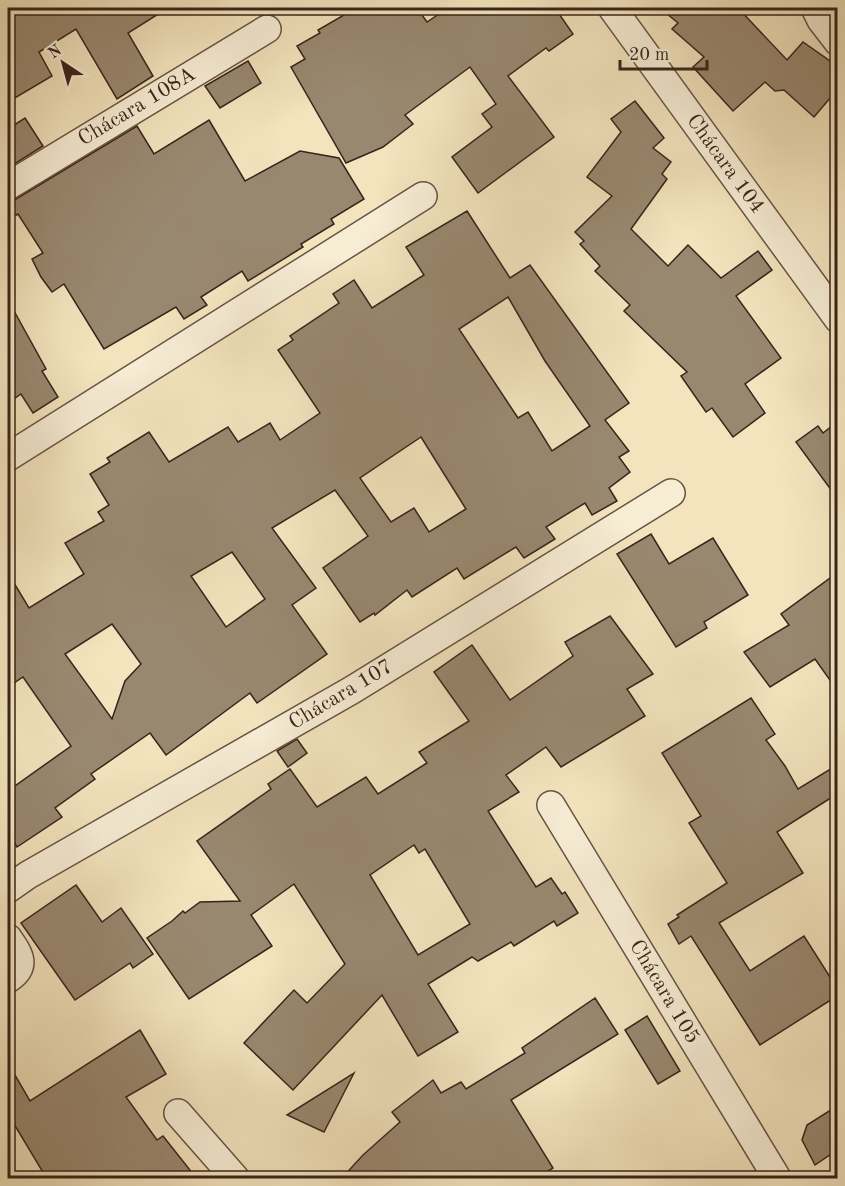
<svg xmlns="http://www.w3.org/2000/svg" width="845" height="1186" font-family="'Old Standard TT',serif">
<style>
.building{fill:#998870;stroke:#38241c;stroke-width:1.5;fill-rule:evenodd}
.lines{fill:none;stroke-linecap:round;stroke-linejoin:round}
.minor-casing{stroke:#675444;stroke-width:30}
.minor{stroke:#f7edd5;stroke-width:27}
.labels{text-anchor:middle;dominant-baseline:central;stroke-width:4.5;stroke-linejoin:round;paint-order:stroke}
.street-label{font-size:21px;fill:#38241c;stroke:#f7edd5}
</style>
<rect width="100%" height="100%" fill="#f3e4be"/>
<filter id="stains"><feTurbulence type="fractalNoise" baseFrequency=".00333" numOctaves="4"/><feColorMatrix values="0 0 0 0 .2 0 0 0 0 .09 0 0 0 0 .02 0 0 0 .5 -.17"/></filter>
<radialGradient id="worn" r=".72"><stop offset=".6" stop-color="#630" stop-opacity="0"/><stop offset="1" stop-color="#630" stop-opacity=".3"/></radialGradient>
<g class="building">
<path d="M8,8h160l-40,25 25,43 -36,23 -41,-70 -37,23 13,24 -44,26z"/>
<path d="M356,8h61l10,14 21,-14h107l18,26 -24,17 -3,-3 -38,28 46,61 -76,56 -26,-36 40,-30 -10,-13 14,-10 -26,-37 -65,48 8,9 -30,23 -37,16 -55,-96 14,-8 -8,-13 23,-13 -2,-3z"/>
<path d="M660,8h78l49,52 16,-18 34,24v24l-23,27 -30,-27 -9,1 -10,-9 -32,29 -40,-44 11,-10 -32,-28 6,-6z"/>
<path d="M248,61l13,22 -41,25 -15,-22z"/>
<path d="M635,101l29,37 -11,10 18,14 -9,12 5,5 -36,50 37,37 20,-21 33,33 37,-27 14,19 -36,26 45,62 -36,26 20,29 -32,24 -21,-29 -6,4 -25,-36 6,-4 -63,-61 6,-6 -35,-34 5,-5 -20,-22 4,-3 -9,-9 37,-36 -25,-19 34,-45 -10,-13z"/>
<path d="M25,118l18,28 -35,22v-39z"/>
<path d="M209,120l36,61 55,-30 39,7 25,41 -33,20 3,5 -33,20 2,3 -55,34 -6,-10 -41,26 6,8 -23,14 -8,-12 -72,42 -40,-65 -12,8 -11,-15 -9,-18 11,-6 -25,-39 -10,6v-18l8,-3 121,-73 17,28z"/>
<path d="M467,211l43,67 20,-13 99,138 -24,17 24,31 -10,6 11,15 -21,16 8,13 -25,14 -7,-12 -39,24 9,12 -31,19 -8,-11 -52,32 -7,-11 -45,29 -5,-7 -32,25 -1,-2 -14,9 -37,-54 45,-32 -33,-46 -63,38 44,60 -24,17 35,49 -70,49 -7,-10 -84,62 -16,-22 -59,41 4,5 -40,29 7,9 -45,30 -9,-15v-41l63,-45 -48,-69 -15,10v-114l21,35 55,-34 -19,-31 39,-22 -6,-9 11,-7 -19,-31 20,-12 -3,-4 42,-26 20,30 59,-35 10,15 32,-19 10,17 40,-27 -42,-63 15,-10 -3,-4 49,-33 -6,-9 21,-14 18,28 52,-33 -18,-28zM508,297l37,64 45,65 -38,25 -24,-39 -10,6 -59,-89zM421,437l45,72 -37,23 -15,-24 -23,14 -31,-44zM232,552l33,47 -39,28 -35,-51zM112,624l29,40 -16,17 -13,38 -47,-65z"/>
<path d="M8,300l38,69 -4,2 16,26 -25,16 -12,-19 -13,9z"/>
<path d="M837,422v76l-41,-56 22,-16 5,7z"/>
<path d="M651,534l18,30 44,-26 35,57 -44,27 3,6 -31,19 -59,-93z"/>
<path d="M837,573v117l-22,-31 -45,28 -26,-35 45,-27 -8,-11z"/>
<path d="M610,616l43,58 -26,15 18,27 -84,51 -15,-20 -40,28 13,17 -31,19 48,76 15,-9 11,16 3,-2 13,21 -21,13 -3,-5 -40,25 -3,-4 -33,19 -6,-4 -44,27 30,48 -40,24 -36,-61 -89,95 -49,-47 50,-53 13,13 38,-39 -51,-80 -43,31 21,31 -83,53 -42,-61 25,-17 11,-10 2,2 15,-11 40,-1 -43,-60 74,-52 -3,-5 22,-15 27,38 49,-30 12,17 49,-31 -8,-11 50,-31 -35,-49 38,-27 38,55 63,-44 -8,-14zM414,845l5,8 6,-4 45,75 -52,31 -48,-80z"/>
<path d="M751,698l24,36 -9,6 19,26 13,23 39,-24v29l-60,38 26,41 -84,50 31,48 54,-35 33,52v8l-77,49 -69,-109 -12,8 -11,-20 11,-7 -2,-2 50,-32 -38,-60 12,-7 -39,-63z"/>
<path d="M297,739l10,14 -19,14 -11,-16z"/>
<path d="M76,885l26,37 19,-14 32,46 -20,14 -3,-5 -55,37 -54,-77z"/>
<path d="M595,998l23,36 -107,66 42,68 -17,11h-195l22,-24 37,-33 -8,-10 41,-32 8,13 20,-11 5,7 59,-36 -3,-5z"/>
<path d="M647,1016l33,55 -22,13 -33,-54z"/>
<path d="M140,1030l26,44 -40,23 31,43 6,-4 34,43h-150l-39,-65v-51l22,38z"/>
<path d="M354,1073l-30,59 -37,-17z"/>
<path d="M837,1106v44l-22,15 -13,-25 5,-15z"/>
</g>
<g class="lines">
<defs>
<g id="minor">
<path d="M612,8l226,311"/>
<path d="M815,8l6,12 17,22"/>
<path d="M8,186l259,-157"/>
<path d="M8,457l415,-261"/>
<path d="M551,805l226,373"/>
<path d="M8,889l20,-14 324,-185 319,-197"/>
<path d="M8,938c11,16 20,28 0,41"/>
<path d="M178,1113l57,65"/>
</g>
</defs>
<use href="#minor" class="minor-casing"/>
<use href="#minor" class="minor"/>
</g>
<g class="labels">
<g class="street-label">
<text transform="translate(137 107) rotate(-31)">Chácara 108A</text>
<text transform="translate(725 164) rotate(54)">Chácara 104</text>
<text transform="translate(341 695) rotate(-31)">Chácara 107</text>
<text transform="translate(664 992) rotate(59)">Chácara 105</text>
</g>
</g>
<rect width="845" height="1186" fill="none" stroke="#f3e4be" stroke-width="30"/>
<rect x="9" y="9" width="827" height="1168" fill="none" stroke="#38241c" stroke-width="3"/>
<rect x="15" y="15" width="815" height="1156" fill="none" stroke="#38241c" stroke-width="1.5"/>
<g transform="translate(63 63) rotate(324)" stroke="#f7edd5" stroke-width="4.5" paint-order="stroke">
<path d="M0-4.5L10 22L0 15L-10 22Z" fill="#38241c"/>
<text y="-9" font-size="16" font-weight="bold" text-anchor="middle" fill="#38241c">N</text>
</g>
<path d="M620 60v9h87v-9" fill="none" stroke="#38241c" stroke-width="3"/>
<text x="629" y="60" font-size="18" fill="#38241c" stroke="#f7edd5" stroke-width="4.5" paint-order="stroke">20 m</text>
<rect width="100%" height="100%" filter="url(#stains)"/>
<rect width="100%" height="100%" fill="url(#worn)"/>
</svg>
